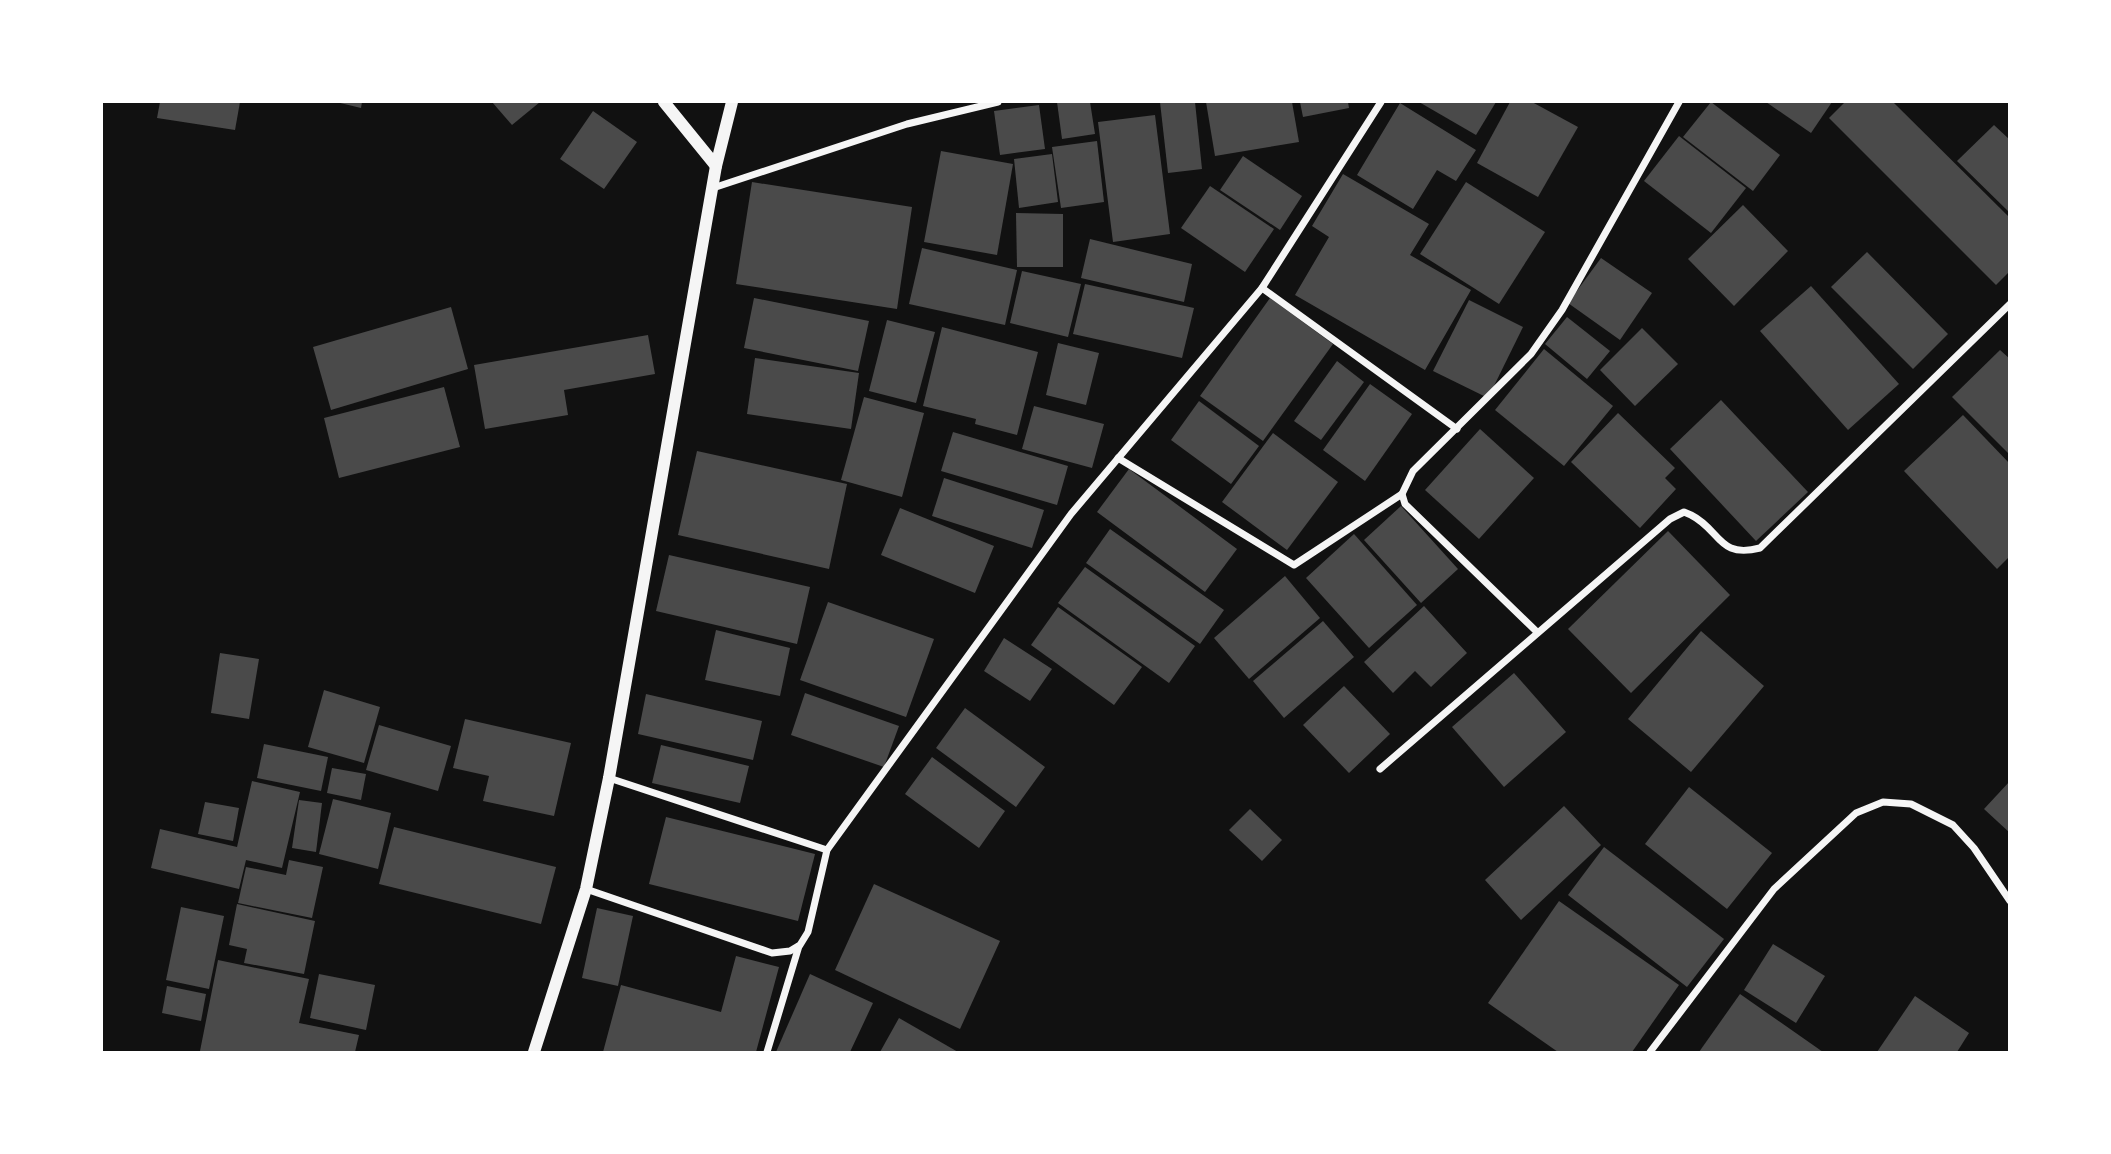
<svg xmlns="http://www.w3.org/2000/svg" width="2111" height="1154" font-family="Inter,sans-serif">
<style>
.building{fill:#4a4a4a}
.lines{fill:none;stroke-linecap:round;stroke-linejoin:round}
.minor{stroke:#f5f5f5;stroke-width:7}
.tertiary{stroke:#f5f5f5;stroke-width:12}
</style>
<rect width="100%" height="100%" fill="#111"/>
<g class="building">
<path d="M160,102h80l-5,28 -78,-12z"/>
<path d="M336,102h26l-1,6z"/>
<path d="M492,102h48l-28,23z"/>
<path d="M1057,102h33l5,32 -33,5z"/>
<path d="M1160,102h35l7,67 -34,4z"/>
<path d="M1206,102h86l7,40 -84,14z"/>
<path d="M1300,102h48l1,6 -46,9z"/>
<path d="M1419,102h77l-20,33z"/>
<path d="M1510,102h22l46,25 -40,70 -61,-34z"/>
<path d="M1711,102l69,53 -27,36 -70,-54z"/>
<path d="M1766,102h66l-21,31z"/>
<path d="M1845,102h48l117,116v53l-14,14 -167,-167z"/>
<path d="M1400,103l76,47 -20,31 -19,-11 -24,39 -56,-34z"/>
<path d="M1039,105l6,44 -45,6 -6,-44z"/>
<path d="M593,111l44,31 -33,47 -44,-30z"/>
<path d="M1155,115l15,119 -57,8 -15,-120z"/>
<path d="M1994,125l16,15v73l-53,-52z"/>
<path d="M1679,136l67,52 -35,45 -67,-52z"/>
<path d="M1097,141l7,61 -43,6 -9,-61z"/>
<path d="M941,151l72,13 -16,91 -73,-13z"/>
<path d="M1052,154l6,48 -39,6 -5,-49z"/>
<path d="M1243,156l59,40 -22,34 -60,-40z"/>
<path d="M1343,174l86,50 -19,31 61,35 -46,80 -130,-75 34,-58 -17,-11z"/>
<path d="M752,182l160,25 -15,102 -161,-25z"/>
<path d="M1466,182l79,50 -46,72 -79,-50z"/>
<path d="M1210,186l64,43 -29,43 -64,-44z"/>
<path d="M1743,205l45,46 -54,55 -46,-47z"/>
<path d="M1016,213l47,1v53h-46z"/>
<path d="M1090,239l102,25 -8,38 -103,-24z"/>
<path d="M922,248l95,22 -12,55 -96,-21z"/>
<path d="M1867,252l81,82 -35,35 -82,-82z"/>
<path d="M1601,258l51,35 -32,47 -52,-37z"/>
<path d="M1022,271l59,13 -13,53 -58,-14z"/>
<path d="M1085,284l109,24 -12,50 -109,-24z"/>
<path d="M1811,286l88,98 -51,46 -88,-99z"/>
<path d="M754,298l115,23 -11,50 -114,-23z"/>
<path d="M1270,298l63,46 -70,97 -63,-45z"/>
<path d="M1469,300l54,27 -35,71 -55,-27z"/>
<path d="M451,307l17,62 -137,41 -18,-63z"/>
<path d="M1567,317l43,34 -23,28 -42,-35z"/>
<path d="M887,320l48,12 -19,71 -47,-12z"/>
<path d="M942,327l96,25 -21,83 -42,-11 1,-5 -53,-13z"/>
<path d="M1642,328l36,36 -43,42 -35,-36z"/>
<path d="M648,335l7,39 -91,16 4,25 -83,14 -11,-64z"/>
<path d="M1058,343l41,10 -13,52 -40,-10z"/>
<path d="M1544,349l69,57 -49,60 -69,-56z"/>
<path d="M2000,350l10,9v96l-58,-58z"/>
<path d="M755,358l104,15 -8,56 -104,-15z"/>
<path d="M1337,361l27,21 -43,58 -27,-19z"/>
<path d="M1370,384l42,30 -47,67 -42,-31z"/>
<path d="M444,387l16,60 -121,31 -15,-60z"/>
<path d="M864,397l60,16 -22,84 -61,-17z"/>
<path d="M1721,400l87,92 -52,49 -86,-92z"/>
<path d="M1199,401l60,45 -28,38 -60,-44z"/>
<path d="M1034,406l70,18 -12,44 -70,-19z"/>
<path d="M1618,413l57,55 -10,10 11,11 -36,39 -69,-66z"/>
<path d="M1963,415l47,49v92l-13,13 -93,-98z"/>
<path d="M1480,429l54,49 -55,61 -54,-49z"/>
<path d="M953,432l115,34 -11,39 -116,-34z"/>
<path d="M1273,433l65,49 -51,68 -65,-48z"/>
<path d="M697,451l150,33 -18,85 -151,-34z"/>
<path d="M1129,469l108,80 -32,43 -108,-80z"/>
<path d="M944,478l100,32 -12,38 -100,-32z"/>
<path d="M1401,506l57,63 -37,34 -57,-63z"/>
<path d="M900,508l94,38 -19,47 -94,-38z"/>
<path d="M1110,529l114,81 -24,34 -114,-81z"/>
<path d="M1668,531l62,64 -99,98 -63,-64z"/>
<path d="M1354,534l63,71 -48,43 -63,-70z"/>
<path d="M669,555l141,32 -13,57 -141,-33z"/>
<path d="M1085,567l110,79 -26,37 -111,-80z"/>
<path d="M1285,576l35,42 -71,61 -35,-41z"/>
<path d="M828,602l106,37 -28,78 -106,-37z"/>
<path d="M1424,606l43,47 -36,34 -16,-16 -22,22 -29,-31z"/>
<path d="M1058,607l84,60 -28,38 -83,-60z"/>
<path d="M1323,621l31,36 -70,61 -31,-37z"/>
<path d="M716,630l74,18 -10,48 -75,-16z"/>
<path d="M1701,631l63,55 -73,86 -63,-53z"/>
<path d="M1004,638l48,31 -22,32 -46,-30z"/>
<path d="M220,653l39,6 -10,60 -38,-6z"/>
<path d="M1514,673l52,59 -62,55 -52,-60z"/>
<path d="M1344,686l46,48 -41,39 -46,-48z"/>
<path d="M324,690l56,17 -16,56 -56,-16z"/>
<path d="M805,693l94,33 -15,41 -93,-32z"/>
<path d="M646,694l116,27 -9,39 -115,-26z"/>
<path d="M965,708l80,59 -29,40 -80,-59z"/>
<path d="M465,719l106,24 -17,73 -71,-15 6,-25 -36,-8z"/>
<path d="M379,725l72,21 -13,45 -72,-21z"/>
<path d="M264,744l64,13 -7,34 -64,-13z"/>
<path d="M661,745l88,21 -9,37 -88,-20z"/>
<path d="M932,757l73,54 -26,37 -74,-54z"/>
<path d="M332,768l34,6 -5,26 -34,-7z"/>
<path d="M252,781l48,11 -18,76 -36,-8 -7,29 -88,-21 9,-39 77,18z"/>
<path d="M2010,781v52l-26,-24z"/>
<path d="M1689,787l83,66 -45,56 -82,-65z"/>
<path d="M333,799l58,14 -13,56 -59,-15z"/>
<path d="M299,800l23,3 -6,49 -24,-4z"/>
<path d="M205,802l34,6 -6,33 -35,-7z"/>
<path d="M1564,806l37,39 -80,75 -36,-40z"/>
<path d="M1250,809l32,31 -20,21 -33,-31z"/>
<path d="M666,817l149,37 -17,67 -149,-37z"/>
<path d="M394,827l162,40 -15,57 -162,-40z"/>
<path d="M1604,847l120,92 -37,48 -119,-92z"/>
<path d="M289,860l34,7 -11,51 -74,-15 8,-36 40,8z"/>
<path d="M874,884l126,57 -40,88 -125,-59z"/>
<path d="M1559,901l120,84 -47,67h-74l-70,-49z"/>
<path d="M237,904l78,17 -11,53 -60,-11 3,-14 -18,-4z"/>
<path d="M181,907l43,9 -15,73 -43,-9z"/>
<path d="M597,908l36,8 -15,70 -36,-8z"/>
<path d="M1773,944l52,32 -29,47 -52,-33z"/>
<path d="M736,956l43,11 -23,85h-153l18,-67 100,27z"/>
<path d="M218,960l91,19 -10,44 60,12 -4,17 -155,-1z"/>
<path d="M319,974l56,11 -9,45 -56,-12z"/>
<path d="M810,974l63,29 -23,49h-74z"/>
<path d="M167,986l39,8 -5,27 -39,-8z"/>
<path d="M1740,994l83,58h-124z"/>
<path d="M1915,996l54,37 -12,19h-80z"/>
<path d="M899,1018l59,34h-78z"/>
</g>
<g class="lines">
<g class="minor">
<path d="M713,188l194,-64 91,-22"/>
<path d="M1262,288l195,141"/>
<path d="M1118,458l176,107 108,-71"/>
<path d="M1536,631l-131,-127 -3,-10 11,-23 118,-117 31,-44 117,-208"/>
<path d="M1380,769l290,-250 14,-7 7,3c30,15 27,44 69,33l250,-244"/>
<path d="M609,778l218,72"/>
<path d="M586,889l186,64 18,-2 10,-6 8,-13 19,-82 244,-336 191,-226 119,-186"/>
<path d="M767,1052l32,-106"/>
<path d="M1650,1052l124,-163 82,-76 27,-11 28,2 42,21 21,23 36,53"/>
</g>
<g class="tertiary">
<path d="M664,102l52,64"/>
<path d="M534,1052l52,-163 23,-111 107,-612 16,-64"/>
</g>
</g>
<rect width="2111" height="1154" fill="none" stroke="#ffffff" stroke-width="206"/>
</svg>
